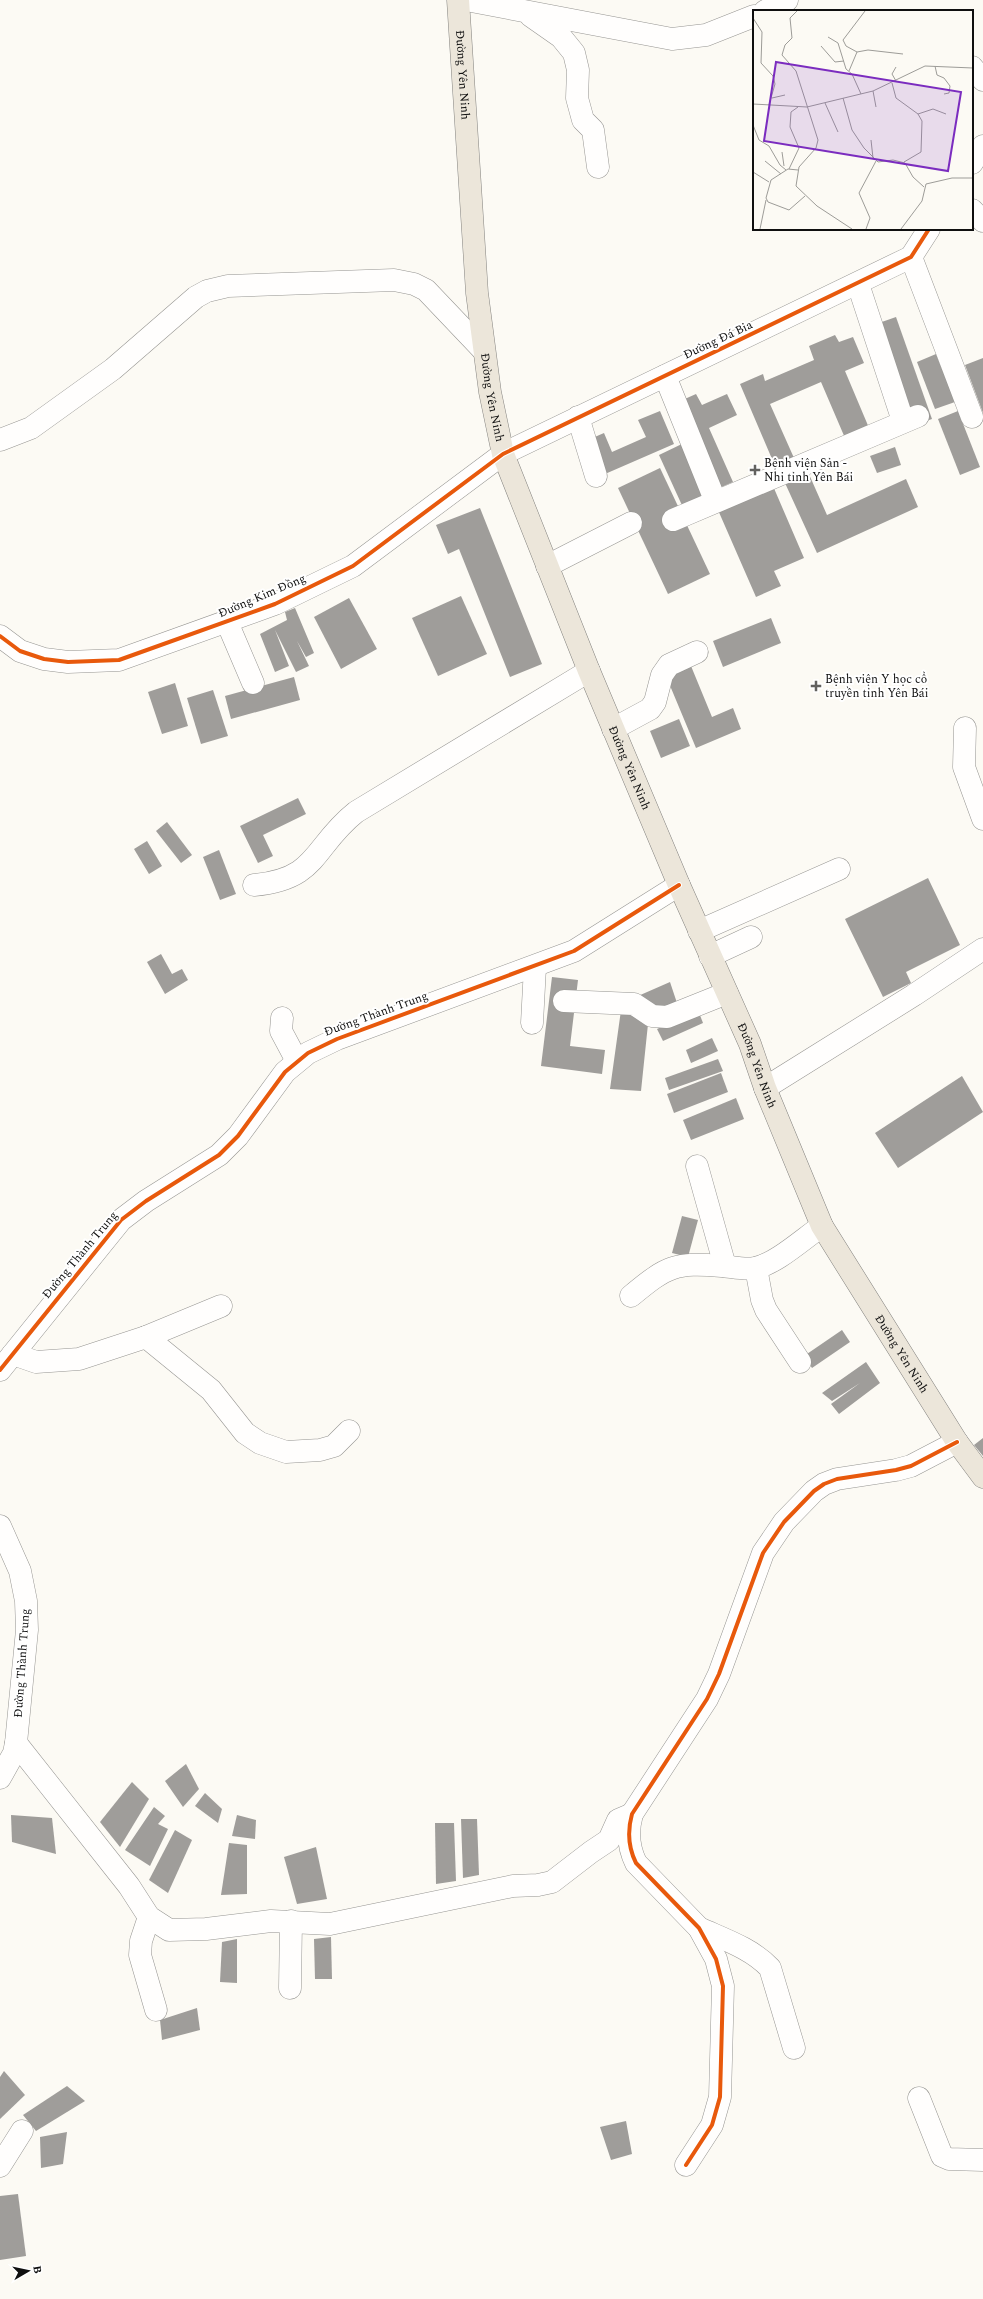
<svg xmlns="http://www.w3.org/2000/svg" width="983" height="2299" font-family="Spectral,serif">
<style>
.building{fill:#9f9d9a}
.lines{fill:none;stroke-linecap:round;stroke-linejoin:round}
.minor-casing{stroke:#969592;stroke-width:23}
.major-casing{stroke:#83827f;stroke-width:23}
.minor{stroke:#fffefd;stroke-width:22}
.major{stroke:#ece6da;stroke-width:22}
.cycleway-casing{stroke:#fff;stroke-width:6}
.cycleway{stroke:#e8590c;stroke-width:4}
.poi-dot{fill:#62615f;stroke:#fff;stroke-width:1.5}
.labels{text-anchor:middle;dominant-baseline:central;stroke-width:4;stroke-linejoin:round;paint-order:stroke}
.street-label{font-size:12px;fill:#0f0f0f;stroke:#fff}
.poi-label{font-size:12px;fill:#0f0f0f;stroke:#fff;text-anchor:start}
.inset-road{fill:none;stroke:#9d9c98;stroke-width:1}
.view{fill:#7b2cbf;fill-opacity:0.15;stroke:#7b2cbf;stroke-width:2}
.inset-edge{fill:none;stroke:#0f0f0f;stroke-width:2}
</style>
<rect width="100%" height="100%" fill="#fcfaf4"/>
<g class="building">
<path d="M896,317l36,102 -20,7 -36,-102z"/>
<path d="M835,335l4,7 14,-5 11,26 -19,8 27,64 -24,10 -27,-63 -51,22 24,54 -19,8 -35,-82 23,-10 2,7 49,-21 -5,-14z"/>
<path d="M936,354l19,48 -20,7 -18,-47z"/>
<path d="M983,358v55l-18,-48z"/>
<path d="M696,394l6,11 25,-11 10,21 -28,13 24,54 -16,7 -39,-87z"/>
<path d="M660,411l14,33 -69,30 -15,-35 14,-6 8,19 34,-15 -8,-17z"/>
<path d="M958,411l22,56 -20,8 -22,-56z"/>
<path d="M686,442l27,59 -27,13 -27,-59z"/>
<path d="M895,447l6,18 -24,8 -7,-17z"/>
<path d="M660,468l50,106 -42,20 -50,-106z"/>
<path d="M808,472l19,43 79,-36 12,28 -101,46 -32,-70z"/>
<path d="M773,486l31,72 -30,13 7,15 -25,11 -38,-87z"/>
<path d="M480,508l62,156 -32,13 -51,-128 -11,5 -12,-29z"/>
<path d="M461,596l26,58 -49,22 -26,-58z"/>
<path d="M349,598l28,51 -36,20 -27,-52z"/>
<path d="M295,608l19,45 -8,4 -9,-16 12,25 -13,6 -21,-42 14,36 -14,6 -15,-38 27,-14 -2,-8z"/>
<path d="M771,618l10,25 -58,24 -10,-26z"/>
<path d="M691,666l21,51 21,-9 8,21 -45,19 -30,-72z"/>
<path d="M294,677l6,23 -69,19 -6,-23z"/>
<path d="M175,683l13,43 -26,8 -14,-42z"/>
<path d="M213,690l15,46 -27,8 -14,-46z"/>
<path d="M679,719l11,27 -29,12 -11,-27z"/>
<path d="M298,798l8,16 -43,21 10,21 -15,7 -18,-37z"/>
<path d="M167,822l25,33 -11,8 -25,-32z"/>
<path d="M147,841l15,25 -13,8 -15,-25z"/>
<path d="M219,850l17,44 -16,6 -17,-43z"/>
<path d="M928,878l32,67 -54,27 5,11 -28,14 -38,-78z"/>
<path d="M161,954l11,20 10,-5 6,11 -23,14 -18,-32z"/>
<path d="M552,977l26,3 -8,66 35,4 -3,24 -61,-8z"/>
<path d="M670,982l10,30 -32,12 -7,67 -31,-2 12,-86z"/>
<path d="M698,1010l5,13 -40,18 -6,-12z"/>
<path d="M712,1038l6,13 -27,12 -5,-13z"/>
<path d="M718,1059l5,12 -54,19 -4,-12z"/>
<path d="M721,1073l7,19 -54,21 -7,-19z"/>
<path d="M962,1076l21,36 -85,56 -23,-35z"/>
<path d="M736,1098l8,21 -53,21 -8,-20z"/>
<path d="M682,1216l16,4 -10,37 -16,-4z"/>
<path d="M842,1330l8,12 -38,26 -8,-12z"/>
<path d="M866,1362l14,21 -41,31 -8,-10 29,-21 -28,18 -10,-8z"/>
<path d="M983,1438v18l-9,-11z"/>
<path d="M186,1764l13,25 -16,18 -18,-26z"/>
<path d="M132,1782l17,17 -29,48 -20,-25z"/>
<path d="M205,1793l17,16 -4,14 -23,-17z"/>
<path d="M154,1807l11,9 -7,8 10,5 -18,37 -25,-16z"/>
<path d="M11,1815l41,3 4,36 -44,-12z"/>
<path d="M237,1815l19,5 -1,19 -23,-3z"/>
<path d="M461,1819h16l2,56 -16,3z"/>
<path d="M435,1823h19l2,58 -20,3z"/>
<path d="M175,1830l17,10 -24,53 -19,-13z"/>
<path d="M229,1843l18,2v49l-26,1z"/>
<path d="M316,1847l11,52 -30,5 -13,-47z"/>
<path d="M331,1937l1,42h-17l-1,-40z"/>
<path d="M237,1939v44l-17,-1 2,-40z"/>
<path d="M197,2008l3,22 -38,10 -2,-20z"/>
<path d="M4,2071l21,24 -25,24v-42z"/>
<path d="M67,2086l18,15 -49,30 -13,-16z"/>
<path d="M626,2121l6,33 -21,6 -11,-33z"/>
<path d="M67,2132l-4,32 -22,4 -1,-31z"/>
<path d="M18,2194l8,62 -26,4v-64z"/>
</g>
<g class="lines">
<defs>
<g id="minor">
<path d="M466,0l206,39 34,-4 48,-19"/>
<path d="M765,11l22,-11"/>
<path d="M531,16l30,21 13,16 4,17 -1,28 6,22 10,10 5,37"/>
<path d="M972,67l11,13"/>
<path d="M972,163l11,-17"/>
<path d="M972,210l11,11"/>
<path d="M911,257l61,160"/>
<path d="M858,284l45,137"/>
<path d="M665,376l48,119"/>
<path d="M578,417l18,59"/>
<path d="M0,440l31,-12 82,-59 83,-72 11,-6 21,-5 166,-6 20,4 12,6 58,61"/>
<path d="M673,520l245,-104"/>
<path d="M547,566l84,-43"/>
<path d="M227,622l26,61"/>
<path d="M0,636l20,15 24,8 24,3 51,-2 156,-56 78,-38 150,-112 408,-197 18,-28"/>
<path d="M965,728l-1,39 19,52"/>
<path d="M613,729l37,-20 5,-7 7,-27 7,-10 28,-13"/>
<path d="M254,885c65,-6 58,-38 102,-73l233,-141"/>
<path d="M699,931l140,-62"/>
<path d="M710,956l41,-19"/>
<path d="M564,1001l70,3 18,12 15,1 60,-24"/>
<path d="M282,1018l-1,13 16,30"/>
<path d="M532,1023l3,-56"/>
<path d="M765,1088l149,-93 69,-46"/>
<path d="M697,1166l28,100"/>
<path d="M756,1268l6,32 4,10 34,52"/>
<path d="M631,1296c36,-30 44,-34 91,-30 11,1 23,4 33,2 21,-4 49,-30 67,-42"/>
<path d="M146,1337l65,53 34,43 15,10 26,9 34,-2 14,-4 15,-15"/>
<path d="M13,1354l23,8 43,-3 67,-22 75,-31"/>
<path d="M0,1370l121,-150 25,-19 73,-46 19,-19 47,-64 23,-19 29,-14 237,-88 105,-66"/>
<path d="M0,1526l20,45 6,30 1,29 -11,113 -2,10 -14,25"/>
<path d="M16,1743l113,143 20,31 20,13 37,-1 65,-8 59,3 183,-38 25,-1 14,-3 39,-30 18,-12 9,-20 14,-6"/>
<path d="M149,1917l-8,24 -1,14 16,55"/>
<path d="M699,1928c24,11 52,20 71,40l24,80"/>
<path d="M290,1988l1,-67"/>
<path d="M919,2098l23,58 7,3 34,1"/>
<path d="M686,2165l26,-40 8,-28 3,-111 -7,-27 -17,-31 -63,-65c-8,-16 -9,-31 -4,-49l75,-115 12,-25 44,-121 21,-31 30,-31 10,-7 13,-5 59,-9 15,-4 46,-24"/>
<path d="M0,2166l22,-35"/>
</g>
<g id="major">
<path id="s1" d="M458,0l19,293 13,99 13,62 86,217 90,214 71,159 15,44 57,138 135,216 26,35"/>
</g>
</defs>
<use href="#minor" class="minor-casing"/>
<use href="#major" class="major-casing"/>
<use href="#minor" class="minor"/>
<use href="#major" class="major"/>
<defs>
<g id="cycleway">
<path d="M0,636l20,15 24,8 24,3 51,-2 156,-56 78,-38 150,-112 408,-197 18,-28"/>
<path d="M0,1370l121,-150 25,-19 73,-46 19,-19 47,-64 23,-19 29,-14 237,-88 105,-66"/>
<path d="M686,2165l26,-40 8,-28 3,-111 -7,-27 -17,-31 -63,-65c-8,-16 -9,-31 -4,-49l75,-115 12,-25 44,-121 21,-31 30,-31 10,-7 13,-5 59,-9 15,-4 46,-24"/>
</g>
</defs>
<use href="#cycleway" class="cycleway-casing"/>
<use href="#cycleway" class="cycleway"/>
</g>
<g class="poi-dot">
<path d="M753 464h4v4h4v4h-4v4h-4v-4h-4v-4h4z"/>
<path d="M814 680h4v4h4v4h-4v4h-4v-4h-4v-4h4z"/>
</g>
<g class="labels">
<g class="street-label">
<text stroke="none"><textPath href="#s1" startOffset="75">Đường Yên Ninh</textPath></text>
<text transform="translate(718 340) rotate(-25)">Đường Đá Bia</text>
<text stroke="none"><textPath href="#s1" startOffset="399">Đường Yên Ninh</textPath></text>
<text transform="translate(262 596) rotate(-23)">Đường Kim Đồng</text>
<text stroke="none"><textPath href="#s1" startOffset="795">Đường Yên Ninh</textPath></text>
<text transform="translate(376 1014) rotate(-20)">Đường Thành Trung</text>
<text stroke="none"><textPath href="#s1" startOffset="1119">Đường Yên Ninh</textPath></text>
<text transform="translate(80 1255) rotate(-50)">Đường Thành Trung</text>
<text stroke="none"><textPath href="#s1" startOffset="1443">Đường Yên Ninh</textPath></text>
<text transform="translate(22 1663) rotate(-86)">Đường Thành Trung</text>
</g>
<g class="poi-label">
<text x="764" y="463">Bệnh viện Sản -<tspan x="764" dy="14">Nhi tỉnh Yên Bái</tspan></text>
<text x="825" y="679">Bệnh viện Y học cổ<tspan x="825" dy="14">truyền tỉnh Yên Bái</tspan></text>
</g>
</g>
<g transform="translate(753 10)">
<rect width="220" height="220" fill="#fcfaf4"/>
<path class="inset-road" d="M44,1l-7,7 2,20 -7,7 -3,10 14,16 22,69 -2,8 -17,19 -3,19 21,20 35,23M0,8l9,14 -1,31 12,13 2,8 -6,21M75,27l10,6 8,26 6,5 9,20M68,36l14,16 9,-1M104,42l11,-2 35,4M182,56l2,9 7,3 6,8 -1,7 -5,1M96,61l8,-19 -11,-6 -3,-6 22,-29M143,71l-4,-7 4,-7M139,73l4,15 22,16 15,-5 13,5M120,81l3,16M19,88l13,-3M90,88l9,32 12,18 14,14 15,-2 12,3 8,14 11,10M72,93l13,29M0,94l54,3 66,-16 52,-25 48,2M0,115l6,15 10,6 11,19 6,5M118,130l2,18M29,142l2,14M12,151l16,13M151,152l17,-10 1,-31 -4,-7M36,159l10,-21 -9,-21 1,-15 7,-5M45,160l-10,-1 -17,11 -5,18 2,4 21,8 16,-14M0,162l16,10M7,219l6,-29M113,219l4,-11 -11,-25 17,-32M148,219l21,-28 4,-17 26,-6h21"/>
<path class="view" d="M23,52l185,30 -13,79 -184,-30z"/>
<rect width="220" height="220" class="inset-edge"/>
</g>
<g transform="translate(28 2271) rotate(81)" stroke="#ffffff" stroke-width="3" paint-order="stroke">
<path d="M0-3L7 15L0 10L-7 15Z" fill="#0f0f0f"/>
<text y="-6" font-size="11" font-weight="bold" text-anchor="middle" fill="#0f0f0f">B</text>
</g>
</svg>
